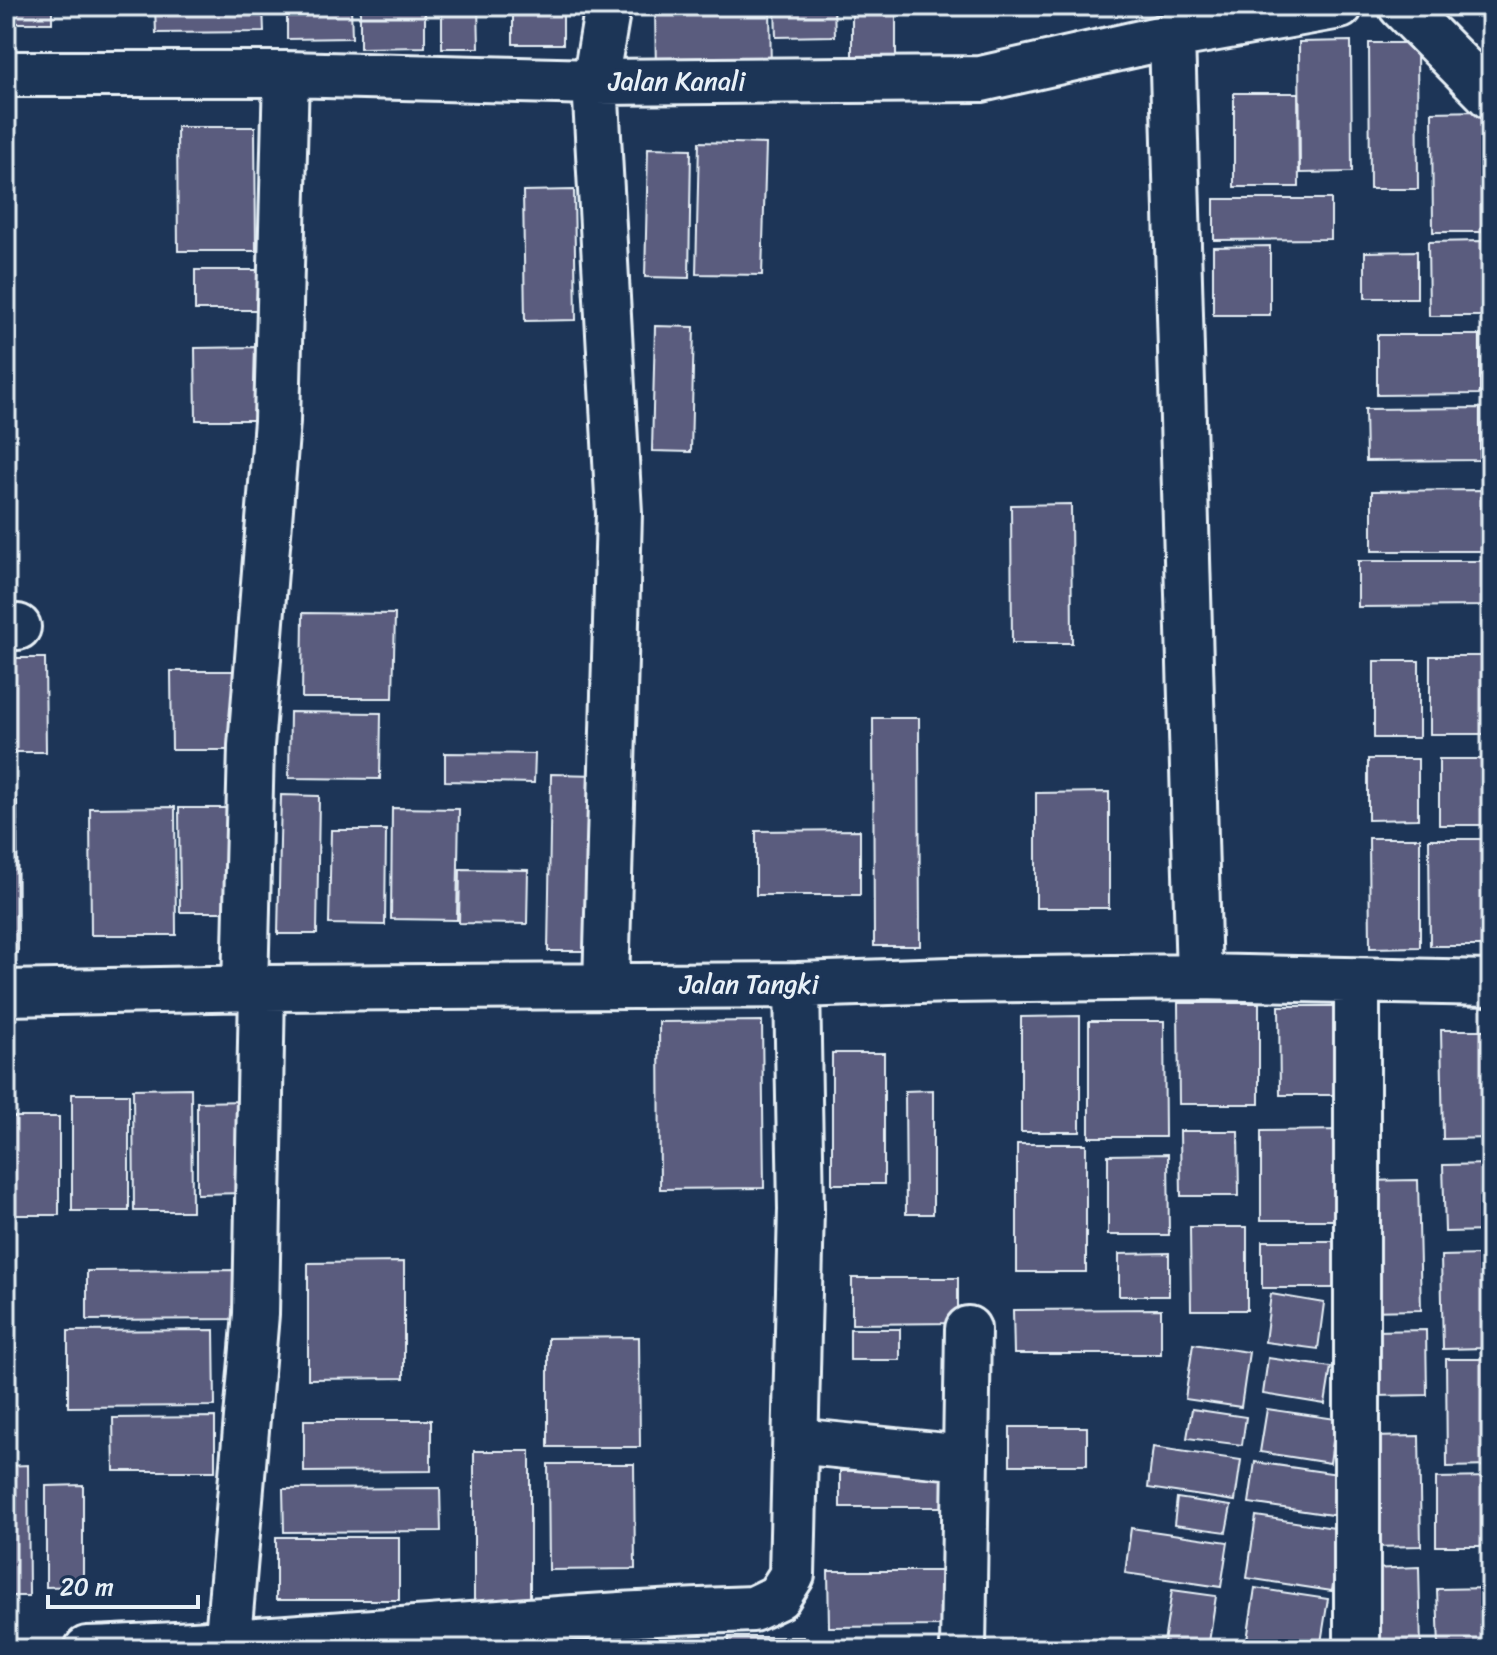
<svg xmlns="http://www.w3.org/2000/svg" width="1497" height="1655" font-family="Sriracha,sans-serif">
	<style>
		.building { fill: #5a5b7e; stroke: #e8f1f8; stroke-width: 2 }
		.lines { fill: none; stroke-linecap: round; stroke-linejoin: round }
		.street-casing { stroke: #e8f1f8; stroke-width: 50 }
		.street { stroke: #1d3557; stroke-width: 44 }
		.labels { text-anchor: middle; stroke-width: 7; stroke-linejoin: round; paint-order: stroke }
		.street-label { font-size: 26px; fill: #e8f1f8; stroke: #1d3557 }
	</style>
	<rect width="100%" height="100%" fill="#1d3557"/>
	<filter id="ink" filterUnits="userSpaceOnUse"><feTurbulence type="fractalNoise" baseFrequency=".0125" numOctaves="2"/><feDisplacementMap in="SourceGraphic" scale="16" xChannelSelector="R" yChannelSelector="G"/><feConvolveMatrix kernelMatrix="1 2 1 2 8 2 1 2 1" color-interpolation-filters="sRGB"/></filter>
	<g filter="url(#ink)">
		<path class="building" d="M6 6H52V23H6Z
			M155 6H263L264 32 156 33Z
			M287 6H351L352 38 287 39Z
			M360 6H425V47L360 48Z
			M442 6H478L479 48H442Z
			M513 6H563V44H513Z
			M655 6H770L771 73 656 74Z
			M775 6H834L835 36 776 37Z
			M852 6H896V67H852Z
			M1351 41 1352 172 1300 173 1299 42Z
			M1369 43H1417L1418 189H1370Z
			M1234 93H1298L1299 187H1234Z
			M1481 111 1482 232H1433L1432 112Z
			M177 127H255L256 251H178Z
			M699 142 766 144 762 275 696 274Z
			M648 148 691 149 689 278 645 277Z
			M574 190 576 320 525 321 523 191Z
			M1214 199H1331V239L1214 240Z
			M1483 241V316H1429L1428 242Z
			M1270 246V315H1213V247Z
			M1417 251V298H1365V252Z
			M195 270H259V310H195Z
			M655 326 694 327 691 452 652 451Z
			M1377 335H1480V394L1377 395Z
			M260 347V420H196L195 348Z
			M1480 408V460L1366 461 1365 409Z
			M1481 490V551H1372V491Z
			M1071 504 1072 643H1012L1011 505Z
			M1358 561H1486V606L1358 607Z
			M303 613 395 614 393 698H302Z
			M1430 656H1491V734H1430Z
			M6 658H45L46 752H6Z
			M1374 661H1419V738H1374Z
			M171 671H237V750H172Z
			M290 712 381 713 380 779 289 778Z
			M873 718H919L920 946H874Z
			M445 753 535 754 534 783 445 781Z
			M1368 759H1418V819L1368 820Z
			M1439 759H1491V825H1439Z
			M551 774 599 775 596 951H548Z
			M1109 792V908H1036V793Z
			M281 795 319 796 317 934H278Z
			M6 801H17L18 953H6Z
			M175 807 176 935H91L90 808Z
			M179 808H234V912H180Z
			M392 808 459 809 457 920 391 919Z
			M331 830H386L385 925 329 924Z
			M860 830V895H756V831Z
			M1369 838H1420V947L1370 948Z
			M1429 839H1491V946H1430Z
			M460 869 528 870 527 924 459 923Z
			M1178 1003H1259V1104H1179Z
			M1279 1006H1345V1095H1280Z
			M1080 1016V1132H1021V1017Z
			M762 1021 764 1188 660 1189 659 1022Z
			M1089 1021H1164L1165 1137H1089Z
			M1441 1030H1490L1491 1138 1443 1139Z
			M832 1053H884V1184H832Z
			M191 1088 192 1211H134L133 1089Z
			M933 1090V1214H906L905 1091Z
			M72 1094H129V1211H72Z
			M246 1101V1193L197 1194V1102Z
			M9 1117H59V1215H9Z
			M1350 1130V1220H1261V1131Z
			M1180 1131H1238L1239 1196H1181Z
			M1017 1144H1086V1272H1017Z
			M1168 1154 1169 1235H1108V1155Z
			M1491 1164V1231L1445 1232 1443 1165Z
			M1418 1180 1421 1310 1363 1311 1360 1181Z
			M1190 1227H1247V1310H1191Z
			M1262 1241H1342L1343 1288H1262Z
			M1169 1253V1296H1119V1254Z
			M1485 1255 1487 1348 1443 1349 1441 1256Z
			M404 1262V1378L308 1379V1263Z
			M244 1270V1319L87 1320V1271Z
			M852 1278H958V1323L852 1324Z
			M1271 1294 1324 1303 1318 1349 1265 1342Z
			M1161 1309V1354H1014L1013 1310Z
			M850 1329H900V1360H850Z
			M214 1330 215 1406 68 1407V1331Z
			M1426 1330 1427 1395 1375 1396 1374 1331Z
			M639 1337 640 1447H548V1338Z
			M1193 1344 1249 1352 1241 1407 1185 1399Z
			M1268 1358 1331 1367 1325 1404 1263 1394Z
			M1446 1359H1491V1466L1447 1467Z
			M1192 1409 1246 1417 1242 1445 1187 1438Z
			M1267 1409 1336 1419 1330 1463 1260 1452Z
			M215 1417V1471H114L113 1418Z
			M304 1420H431V1471L304 1472Z
			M1010 1427H1087V1465H1010Z
			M1419 1436 1421 1546 1372 1547 1370 1437Z
			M1153 1447 1241 1460 1235 1501 1148 1488Z
			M474 1451H530V1615L474 1616Z
			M1255 1462 1345 1475 1339 1516 1249 1503Z
			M548 1464H634L635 1569 549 1570Z
			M28 1465 29 1596H6V1466Z
			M952 1470 953 1507H840V1471Z
			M1491 1477V1546H1436V1478Z
			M83 1485V1586L46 1587V1486Z
			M440 1488 441 1531 284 1532 283 1489Z
			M1177 1498 1231 1506 1226 1532 1174 1525Z
			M1256 1516 1341 1529 1332 1591 1247 1578Z
			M1131 1528 1228 1542 1221 1587 1125 1573Z
			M276 1537H399V1600H276Z
			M1419 1567 1421 1649H1371L1369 1569Z
			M828 1571H942V1626L829 1627Z
			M1255 1588 1328 1599 1320 1649 1247 1640Z
			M1491 1588V1649H1439L1437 1589Z
			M1172 1590 1216 1596 1208 1649H1163Z
			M729 1637H804V1649H729Z"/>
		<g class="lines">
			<g class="street-casing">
				<path id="street" d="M1401 6 1491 97
					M1172 36 1199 977
					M6 74H286L595 82 981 79 1172 36 1340 6
					M6 627H18
					M1357 981V1649
					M606 986 619 513 595 82 608 6
					M245 989 251 746 277 421 286 74
					M6 993 262 988 797 985 951 980 1199 977 1491 983
					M796 1441 965 1458
					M87 1649C310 1641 531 1616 753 1609L778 1597 792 1575 801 1209 797 985
					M227 1649 256 1314 262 988
					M963 1649 968 1329"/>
			</g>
			<use href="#street" class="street"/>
		</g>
	</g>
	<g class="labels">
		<g class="street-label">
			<text x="677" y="90">Jalan Kanali</text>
			<text x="749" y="993">Jalan Tangki</text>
		</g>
	</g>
	<rect width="1497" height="1655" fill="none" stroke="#1d3557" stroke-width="32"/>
	<rect x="16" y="16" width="1465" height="1623" fill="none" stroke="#e8f1f8" stroke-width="3" filter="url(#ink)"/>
	<path d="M48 1595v12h150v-12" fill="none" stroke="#e8f1f8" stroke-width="4"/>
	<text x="60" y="1595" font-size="24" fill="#e8f1f8" stroke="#1d3557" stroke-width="6" paint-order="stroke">20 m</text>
</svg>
